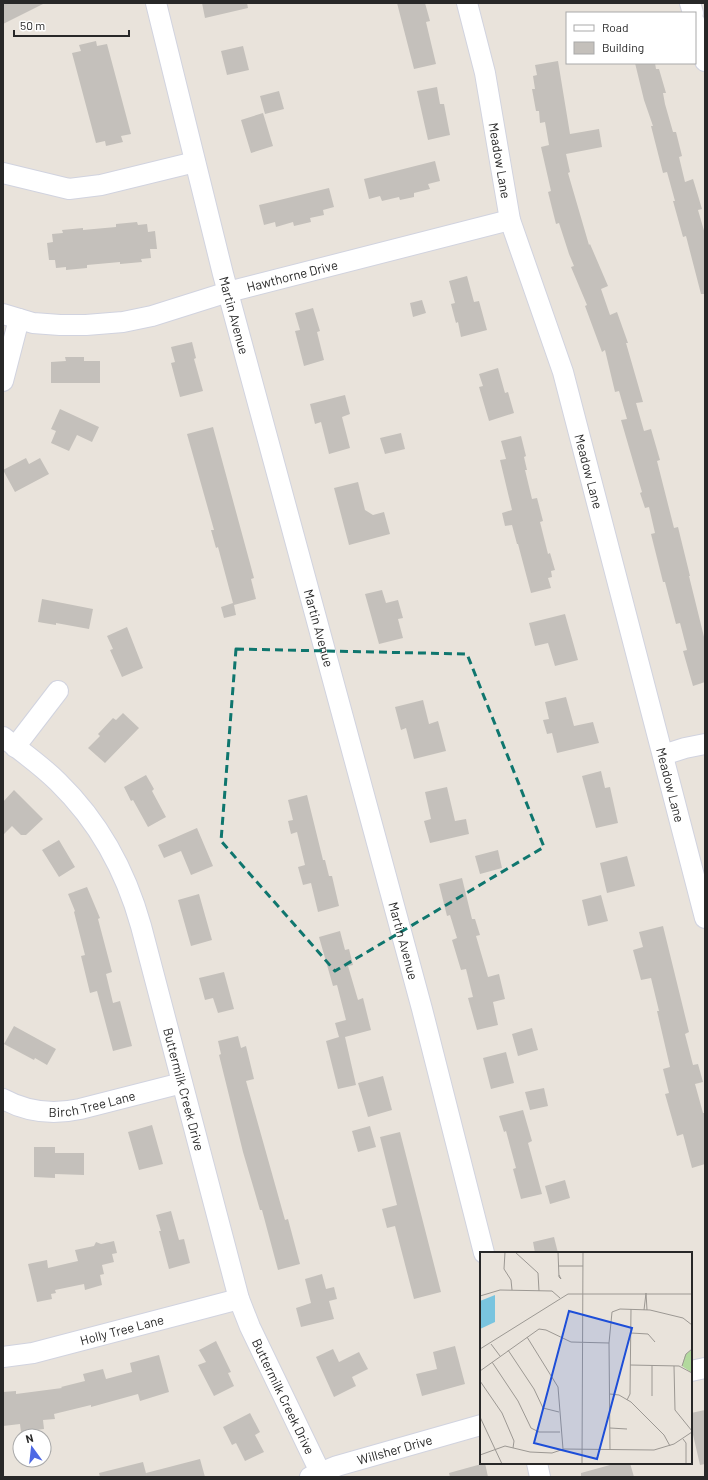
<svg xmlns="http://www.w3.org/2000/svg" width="708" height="1480" font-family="Barlow,sans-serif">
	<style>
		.building { fill: #c4c0bb }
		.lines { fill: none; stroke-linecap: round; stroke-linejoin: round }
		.minor-casing { stroke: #d1d3df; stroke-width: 22 }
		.minor { stroke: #fff; stroke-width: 20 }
		.marked { fill: none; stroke: #0f766e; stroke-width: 3; stroke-dasharray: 8 5; stroke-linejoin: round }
		.labels { text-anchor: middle; stroke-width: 3; stroke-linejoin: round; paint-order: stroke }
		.street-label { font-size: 13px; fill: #282828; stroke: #fff }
		.inset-road { fill: none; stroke: #9c9893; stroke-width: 1 }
		.view { fill: #1d4ed8; fill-opacity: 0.15; stroke: #1d4ed8; stroke-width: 2 }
		.inset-edge { fill: none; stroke: #282828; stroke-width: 2 }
	</style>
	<rect width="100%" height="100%" fill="#e9e3db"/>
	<path class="building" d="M3 3H45L3 24Z
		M202 3H247L248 8 205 18Z
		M397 3H425L430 21 426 22 436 64 414 69Z
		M96 41 97 46 107 44 131 134 121 136 123 142 106 146 105 141 96 143 72 53 81 51 79 45Z
		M243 46 249 70 227 75 221 51Z
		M558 61 570 134 599 129 602 147 566 154 570 172 568 173 589 245 590 244 608 286 601 289 610 315 617 312 628 343H626L643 402 636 403 644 431 651 429 660 460 657 461 674 528 678 527 690 576H689L705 641V682L693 686 683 651 687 650 680 623 676 624 665 582H663L651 534 655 533 649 507 645 508 640 493 642 492 621 420 627 419 619 391 615 392 605 350 602 352 585 306 587 305 571 267 574 266 569 254 559 223 556 224 548 192 551 191 541 147 549 145 545 122 540 123 539 111H536L532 89H535L533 76 537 75 535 65Z
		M635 63H655L656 69H659L666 93H663L665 104 673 132H676L682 156 679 157 685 182 693 179 702 209 698 210 705 234V294H701L686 236 683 237 673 201H675L667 172 663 173 651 126H653L644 100Z
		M437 87 440 104H444L450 135 428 140 417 91Z
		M279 91 284 109 265 114 260 96Z
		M263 113 273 146 251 153 241 120Z
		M435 161 440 181 428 184 430 189 414 193V197L400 200 399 197 382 201 380 196 369 199 364 179Z
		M329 188 334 207 323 210 324 215 310 218 311 222 294 226 293 222 276 227 275 222 264 225 259 205Z
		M137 222 138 225 147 224 148 232 155 231 157 249H150L151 258 141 259 142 262 120 264V262L87 265V268L66 270V267L56 268 55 260H49L47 243 53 242 52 234 63 233 62 230 83 228V230L116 227V224Z
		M467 276 474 302 479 301 487 330 461 337 458 322 456 323 451 304 455 303 449 281Z
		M422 300 426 313 413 317 410 303Z
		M313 308 320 331 317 332 324 360 304 366 295 331 300 330 295 313Z
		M192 342 196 358 194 359 203 391 180 397 171 363 175 362 171 347Z
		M65 357H84V361H100V383H51V362L66 361Z
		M498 368 505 393 508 392 514 413 489 421 479 387 483 386 479 374Z
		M345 395 350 414 342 417 350 448 329 454 321 422 315 424 310 404Z
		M60 409 99 427 92 442 77 435 69 451 51 443 56 431 51 429Z
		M213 427 254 578 251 579 256 599 234 605 236 615 224 618 221 607 233 603 218 547 216 548 211 530H214L187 434Z
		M401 433 405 449 385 454 380 438Z
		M521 436 526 456 524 457 527 470H525L532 499 537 498 543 521 540 522 548 554 550 553 555 570 551 571 552 577 548 578 551 588 531 593 518 544H517L512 525 505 526 502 513 512 510 500 460 506 459 501 441Z
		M26 458 29 464 40 458 49 474 15 492 3 470Z
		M358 482 365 510 373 515 384 512 390 534 349 545 334 488Z
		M382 590 386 603 398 600 403 618 398 619 403 638 379 644 365 594Z
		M42 599 93 609 89 629 56 623V625L38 622Z
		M565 614 578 660 555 666 548 643 535 646 529 623Z
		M127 627 143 668 122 677 110 650 113 649 107 636Z
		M566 697 574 726 593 722 599 743 557 753 552 733 547 734 543 720 549 719 545 702Z
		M423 700 429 724 438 721 446 751 414 759 406 728 401 730 395 707Z
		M123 713 139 728 105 763 88 748 100 736 98 734 113 718 116 720Z
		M601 771 605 788 610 787 618 823 596 828 582 776Z
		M146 775 154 789 152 791 166 817 148 827 133 800 131 801 124 787Z
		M447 787 455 821 466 819 469 834 430 843 424 821 431 819 425 792Z
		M14 790 43 819 26 835H21L12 826 3 835V802Z
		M307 795 323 860H325L329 876H332L339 906 318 912 311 883 303 885 298 867 305 865 297 832 291 834 288 821 293 820 288 800Z
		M197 828 213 866 191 875 181 851 164 858 158 845Z
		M59 840 75 867 59 877 42 850Z
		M498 850 502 868 480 874 475 856Z
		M627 856 635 886 607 893 600 863Z
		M462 878 472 919H475L480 935 476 936 488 977 499 974 505 999 493 1002 498 1025 477 1030 468 998 473 997 466 969 461 970 452 940 457 938 450 915 447 916 439 884Z
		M87 887 100 918 98 919 112 972 106 974 113 1003 120 1001 132 1046 113 1051 97 991 90 993 81 956 85 955 74 912 75 911 68 894Z
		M199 894 212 940 191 946 178 900Z
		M601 895 608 921 588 926 582 900Z
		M663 926 689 1032 685 1034 693 1065 698 1064 703 1082 695 1084 703 1113H705V1164L692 1168 683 1134 677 1136 665 1094 669 1093 663 1069 670 1067 657 1011H659L651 978 641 980 633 950 643 947 639 932Z
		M340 931 345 950 349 949 353 965 348 966 358 1000 363 998 371 1030 345 1037 356 1085 338 1089 326 1041 339 1037 335 1023 346 1020 337 985 333 986 319 937Z
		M224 972 234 1009 218 1013 213 998 205 1000 199 978Z
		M14 1026 56 1049 47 1065 35 1058 34 1060 4 1044Z
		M532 1028 538 1050 518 1056 512 1034Z
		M238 1036 241 1048 246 1046 254 1079 246 1081 285 1220 288 1219 300 1264 278 1270 262 1210H260L243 1152 219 1055 221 1054 218 1041Z
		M506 1052 514 1083 491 1089 483 1058Z
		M383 1076 392 1110 368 1117 358 1083Z
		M544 1088 548 1106 530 1110 525 1092Z
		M523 1110 532 1141 528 1143 542 1194 521 1199 513 1169 516 1168 506 1131 504 1132 499 1116Z
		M152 1125 163 1164 139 1170 128 1132Z
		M370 1126 376 1147 358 1152 352 1131Z
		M400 1132 441 1292 414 1299 395 1226 387 1228 382 1209 397 1205 380 1137Z
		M34 1147H55V1153H84V1175L55 1174V1178L34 1177Z
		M565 1180 570 1198 550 1204 545 1186Z
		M171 1211 179 1240 184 1239 190 1263 169 1269 159 1231H161L156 1215Z
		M554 1237 558 1253H535L533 1242Z
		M114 1241 117 1253 112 1254 114 1262 102 1265 104 1274 100 1275 102 1285 85 1290 84 1284 55 1290 56 1293 51 1294 52 1299 37 1302 28 1264 47 1260 48 1268 78 1261 75 1250 94 1246 96 1242 101 1244Z
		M322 1274 326 1289 334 1287 337 1299 329 1301 334 1319 301 1327 296 1308 311 1303 305 1279Z
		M216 1341 231 1372 228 1373 234 1386 214 1396 198 1365 206 1362 199 1350Z
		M455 1346 465 1384 422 1396 416 1374 437 1369 433 1352Z
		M333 1349 339 1362 359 1352 368 1369 352 1377 356 1386 334 1397 316 1357Z
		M159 1355 169 1392 140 1401 138 1394 91 1407V1405L54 1414 55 1419 43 1420 44 1429 21 1432 20 1424 3 1426V1392L16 1391V1394L62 1388 61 1387 85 1381 83 1374 103 1369 106 1379 132 1372 130 1363Z
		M705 1410V1464L700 1465 691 1426V1413Z
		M250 1413 260 1432 255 1435 264 1452 245 1461 236 1443 232 1445 223 1427Z
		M200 1459 205 1477H147L146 1473Z
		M143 1462 147 1477H100L99 1473Z
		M485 1463 488 1477H450L449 1473Z
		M610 1463H630L634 1477H581V1473L610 1465Z"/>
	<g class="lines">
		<g class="minor-casing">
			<g id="minor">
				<path id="s1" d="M156 3 223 274 422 1009 484 1253"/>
				<path id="s2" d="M467 3 485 73 510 220 563 372 705 918"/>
				<path d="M690 3 693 13"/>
				<path d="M695 23 705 61"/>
				<path d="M3 173 69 189 101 185 195 162"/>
				<path id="s3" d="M3 314 33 323 60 325H86L123 322 152 316 228 292 510 220"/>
				<path d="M3 381 19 319"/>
				<path id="s4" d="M3 737C22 752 41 765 58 782 99 822 126 872 141 926L239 1299 250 1327 320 1472"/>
				<path d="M15 747 58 691"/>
				<path d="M663 755 685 748 705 744"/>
				<path id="s5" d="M3 1099C27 1112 53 1115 80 1109L182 1083"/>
				<path id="s6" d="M3 1357 33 1353 239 1299"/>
				<path d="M691 1371 705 1368"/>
				<path d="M537 1463 540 1477"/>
				<path id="s7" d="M310 1477 337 1466 481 1425"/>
			</g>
		</g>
		<use href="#minor" class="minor"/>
	</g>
	<path class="marked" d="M236 649 467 654 544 847 335 971 221 841Z"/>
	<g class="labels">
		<g class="street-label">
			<text dy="5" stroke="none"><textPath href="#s2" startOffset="161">Meadow Lane</textPath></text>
			<text dy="5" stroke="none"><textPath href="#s3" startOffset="297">Hawthorne Drive</textPath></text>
			<text dy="5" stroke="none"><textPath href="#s1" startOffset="322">Martin Avenue</textPath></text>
			<text dy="5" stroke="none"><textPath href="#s2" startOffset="485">Meadow Lane</textPath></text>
			<text dy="5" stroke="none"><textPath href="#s1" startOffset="646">Martin Avenue</textPath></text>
			<text dy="5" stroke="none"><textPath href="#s2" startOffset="809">Meadow Lane</textPath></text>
			<text dy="5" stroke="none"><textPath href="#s1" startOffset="970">Martin Avenue</textPath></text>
			<text dy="5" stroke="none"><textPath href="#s4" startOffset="408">Buttermilk Creek Drive</textPath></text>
			<text dy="5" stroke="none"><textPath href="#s5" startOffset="92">Birch Tree Lane</textPath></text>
			<text dy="5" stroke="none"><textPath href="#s6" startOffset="122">Holly Tree Lane</textPath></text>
			<text dy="5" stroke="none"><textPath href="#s4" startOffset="732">Buttermilk Creek Drive</textPath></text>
			<text dy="5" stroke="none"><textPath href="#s7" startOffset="89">Willsher Drive</textPath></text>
		</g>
	</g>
	<g transform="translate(480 1252)">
		<rect width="212" height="212" fill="#e9e3db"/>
		<path d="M212 97V121L202 114 205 103Z" fill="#b2d99d"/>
		<path d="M15 43V70L0 77V49Z" fill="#79c4df"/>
		<path class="inset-road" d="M25 0 24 17 31 28 32 38M35 0 58 21 59 39M78 0 79 25 81 27 79 23M78 14H103M166 41 167 58M0 44 20 38 72 39 80 46M164 58 166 41M151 81 168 82 175 90M47 85 78 135 83 197M11 92 20 104M0 97 88 42H212M28 98 54 137 63 156 79 160M12 110 38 149 51 176 59 180H80M150 113 199 114 212 121M172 113V144M194 114 195 158 212 179M202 114 206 102 212 97M0 119 59 77 66 78 91 90 129 91M0 129 22 161 34 189 33 196M130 142 139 143 151 150 184 183 190 194M147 148 150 142 151 57M0 165 22 212M130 176 147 177M203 187 206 191V212M130 198 129 91 132 60 140 57 170 58 203 66 212 73M0 203 25 194 50 200 72 201 84 197 174 198 194 192 212 180M102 212 103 0"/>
		<path class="view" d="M89 59 152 76 117 207 54 191Z"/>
		<rect width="212" height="212" class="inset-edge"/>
	</g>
	<rect width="708" height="1480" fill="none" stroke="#282828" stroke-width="8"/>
	<rect x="566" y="12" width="130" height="52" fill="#ffffff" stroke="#a9a9a9"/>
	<rect x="574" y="25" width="20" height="6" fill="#ffffff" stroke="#a9a9a9"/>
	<text x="602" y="32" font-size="12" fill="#282828">Road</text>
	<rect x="574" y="42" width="20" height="12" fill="#c4c0bb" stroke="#a9a9a9"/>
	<text x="602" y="52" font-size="12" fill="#282828">Building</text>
	<g transform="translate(32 1448) rotate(345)"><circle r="19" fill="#ffffff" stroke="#a9a9a9"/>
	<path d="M0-3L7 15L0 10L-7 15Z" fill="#4d68e4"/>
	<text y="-6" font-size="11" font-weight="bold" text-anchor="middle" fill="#282828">N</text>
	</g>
	<path d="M14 30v6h115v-6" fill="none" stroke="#282828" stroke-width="2"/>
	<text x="20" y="30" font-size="12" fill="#282828" stroke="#ffffff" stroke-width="3" paint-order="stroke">50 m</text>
</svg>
